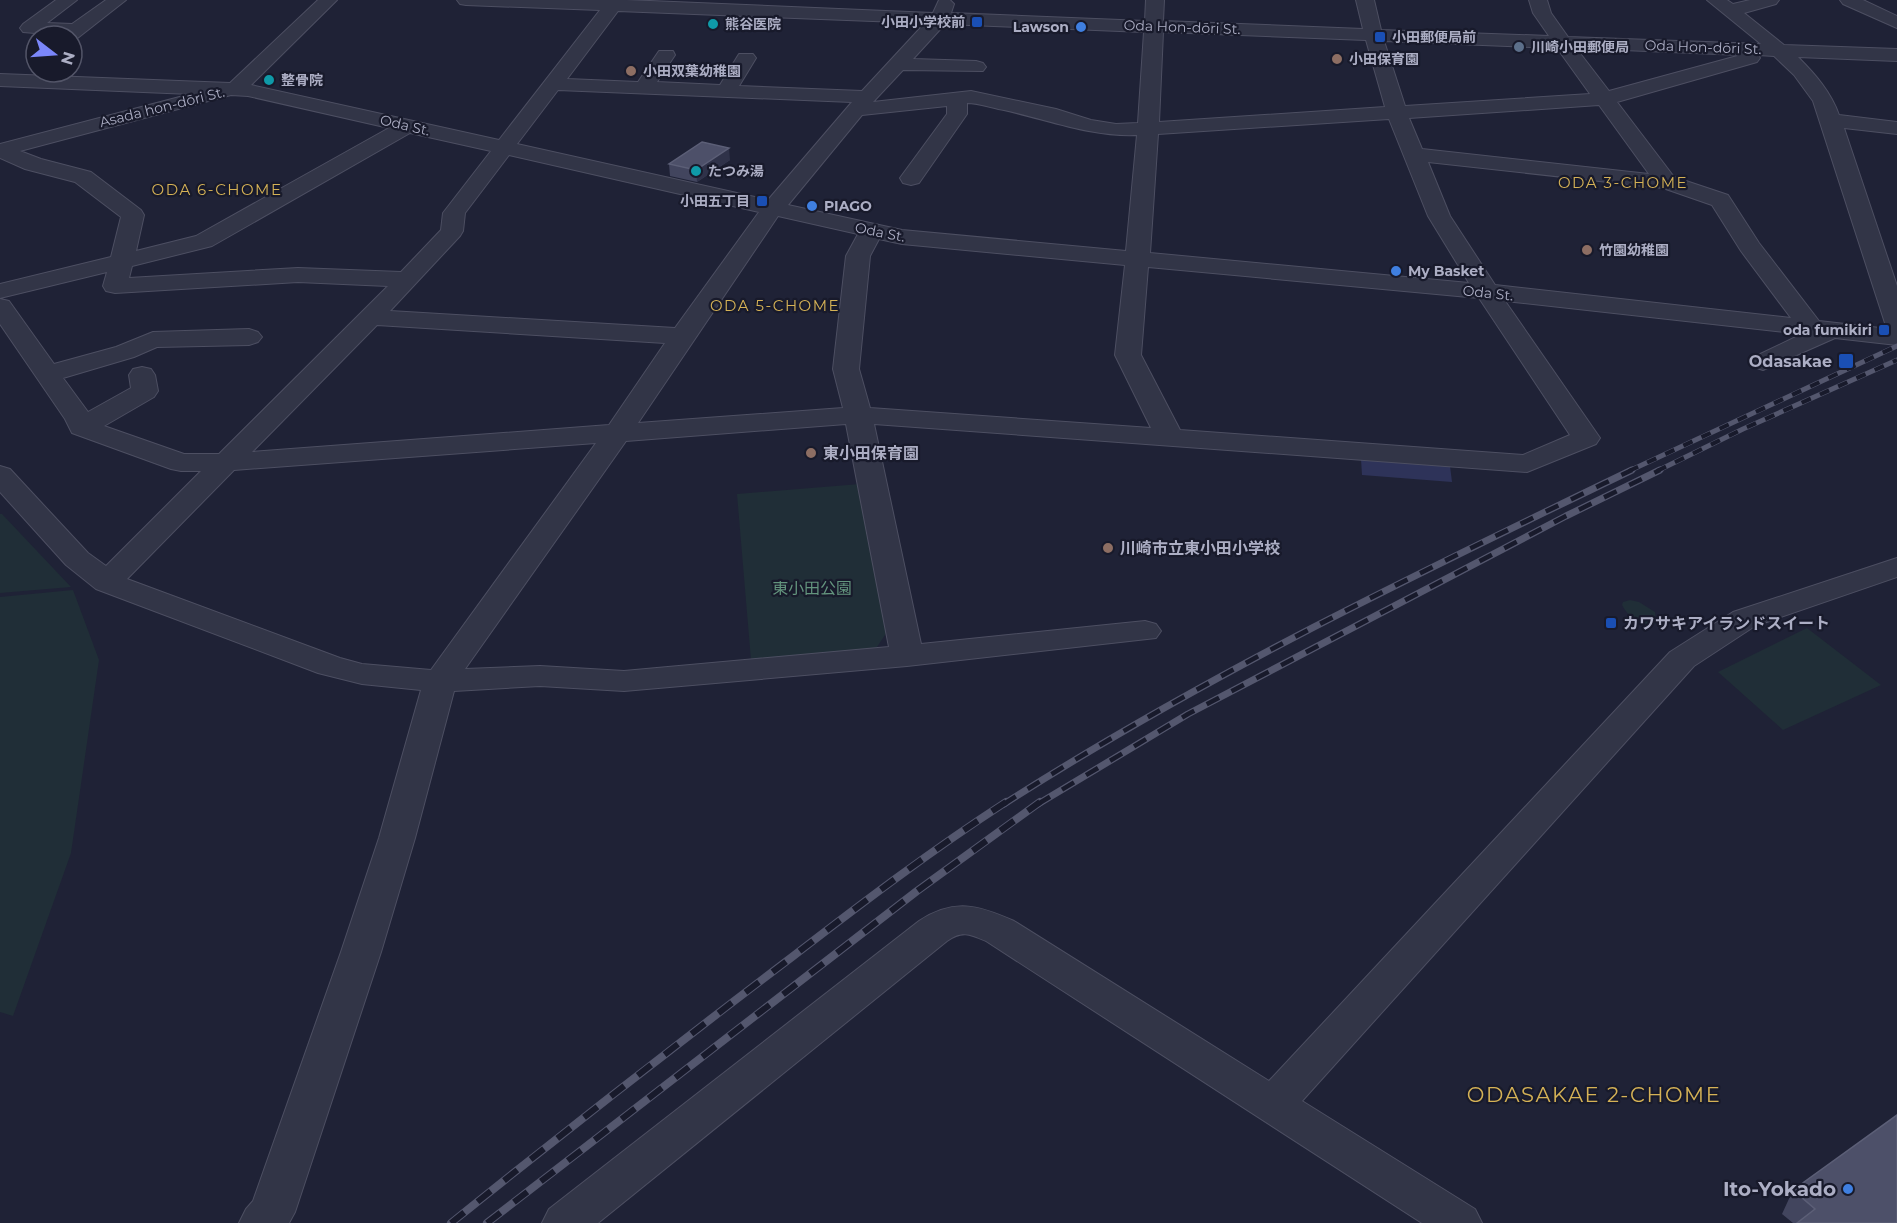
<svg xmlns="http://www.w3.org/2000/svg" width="1897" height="1223" font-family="Montserrat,'Noto Sans JP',sans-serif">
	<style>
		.green { fill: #202e37 }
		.water { fill: #2e3359 }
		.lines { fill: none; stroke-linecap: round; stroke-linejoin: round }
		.minor-casing { stroke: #4d4f62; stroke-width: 2 }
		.minor { fill: #323547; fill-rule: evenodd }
		.rail-far2-casing { stroke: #54576e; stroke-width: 5 }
		.rail-far1-casing { stroke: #54576e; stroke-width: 7 }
		.rail-casing { stroke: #54576e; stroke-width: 8 }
		.rail-far2 { stroke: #181a2b; stroke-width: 4; stroke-dasharray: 10; stroke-linecap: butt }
		.rail-far1 { stroke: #181a2b; stroke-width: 4.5; stroke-dasharray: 14; stroke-linecap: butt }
		.rail { stroke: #181a2b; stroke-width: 6; stroke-dasharray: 17; stroke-linecap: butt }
		.wall { fill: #42455e }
		.shaded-wall { fill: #2f3249 }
		.building { fill: #4d5069; stroke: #5c5f77; stroke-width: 1.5 }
		.transit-dot { fill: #1a4fb4; stroke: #181a2b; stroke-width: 2 }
		.culture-dot { fill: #0f9aa8; stroke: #181a2b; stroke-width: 2 }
		.shop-dot { fill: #3f7fe0; stroke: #181a2b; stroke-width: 2 }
		.service-dot { fill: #5c6f8a; stroke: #181a2b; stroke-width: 2 }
		.education-dot { fill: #8d6e63; stroke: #181a2b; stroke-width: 2 }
		.labels { text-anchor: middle; stroke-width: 4.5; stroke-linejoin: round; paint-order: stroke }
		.far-poi-label { font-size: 14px; font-weight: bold; fill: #acaec4; stroke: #181a2b; text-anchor: start }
		.far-street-label { font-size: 14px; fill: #acaec4; stroke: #181a2b }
		.far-neighbourhood-label { font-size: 15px; letter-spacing: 1.5px; fill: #d5b256; stroke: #181a2b }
		.poi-label { font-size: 16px; font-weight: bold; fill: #acaec4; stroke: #181a2b; text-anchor: start }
		.park-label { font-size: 16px; fill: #63947d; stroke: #181a2b }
		.near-poi-label { font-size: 20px; font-weight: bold; fill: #acaec4; stroke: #181a2b; text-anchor: end }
		.near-neighbourhood-label { font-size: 21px; letter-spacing: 1.5px; fill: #d5b256; stroke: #181a2b }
	</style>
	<rect width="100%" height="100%" fill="#1f2236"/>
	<path class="green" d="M860 484 889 629 877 647 863 653 751 660 737 494Z
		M0 514H2L71 587 0 593Z
		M73 590 99 660 71 853 13 1016 0 1012V597Z
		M1630 600 1639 602 1655 612 1656 623 1653 625C1639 624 1628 617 1622 605L1623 602Z
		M1807 628 1881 685 1783 730 1718 672Z"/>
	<path class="water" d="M1361 459 1450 466 1452 482 1362 475Z"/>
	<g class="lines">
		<g class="minor-casing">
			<path id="minor" d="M56 0H77L47 23 72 24 106 0H126L75 40 72 41V36L23 32 20 28 23 24Z
				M318 0H337L251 85 499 140 600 10 466 5 460 4 457 0H626L933 13 939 0H950L954 4 951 13 1145 21 1146 0H1164L1163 21 1363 29 1356 0H1374L1381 30 1549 36 1533 13 1529 0H1547L1551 13 1568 37 1761 44 1707 0H1727L1733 4 1750 0H1779L1776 4 1744 13 1784 45 1897 49V61L1798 57C1815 74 1831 92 1839 115L1897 122V134L1844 128 1897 286V345L1835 338 1763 370 1754 367 1750 362 1754 357 1802 334 1505 301 1600 438 1596 444 1527 472 874 424 921 644 1145 621 1156 624 1161 631 1156 638 907 666 624 691 540 686 454 691 415 838 381 952 295 1212 289 1223H239L246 1209 253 1201 341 952 379 838 421 690 362 684 318 673 96 589 66 565 0 492V466L10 469 88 553 106 566 201 471H181L171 469 72 433 65 419 0 324V299L9 301 54 364 116 347 153 332 249 329 258 332 262 337 258 342 249 345 157 347 134 357 63 378 88 412 131 388 129 375 133 369 142 367 151 369 155 375 158 391 154 397 104 426 184 454H219L388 286 298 282 115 293 106 291 103 286 107 272 0 298V284L111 257 121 217 75 182 25 169 0 158V144L191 94 0 86V74L230 83ZM618 11 925 23 862 91 739 86 756 58 753 54H739L720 85 657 82 675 55 673 51H659L638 82 567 79ZM945 24 1144 32 1138 123 1116 124 1091 120 1056 109 971 91 873 102 903 70 983 71 986 67 983 63 976 61 913 59ZM1163 32 1366 40 1385 107 1159 122ZM1384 41 1557 48 1590 94 1405 106ZM1576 48 1741 55 1609 91ZM1758 55 1774 56 1794 75 1813 101 1885 323 1889 329 1819 321 1759 243 1728 195 1674 177 1617 102 1757 62 1760 58ZM558 90 852 102 768 200 517 144ZM231 95 248 96 389 128 196 236 136 251 144 215 141 210 91 172 41 159 20 151ZM967 103C979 103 992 108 1004 110 1049 120 1091 137 1137 135L1126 251 902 230 788 205 862 115 947 106V114L900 178 903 183 911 185 919 183 967 114ZM1599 105 1649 174 1422 149 1409 118ZM1389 119 1428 216 1469 283 1150 253 1158 134ZM410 133 491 151 443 213 441 230 401 272 298 268 129 278 132 266 212 246ZM509 155 759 212 675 328 390 311 460 236 463 231 465 213ZM1428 162 1663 188 1712 205 1741 251 1791 318 1495 285 1450 216ZM778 216 858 234 846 256 833 369 843 408 638 423ZM879 239 902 244 1125 265 1115 355 1151 428 870 408 859 369 870 256ZM1148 267 1479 298 1570 435 1523 455 1180 430 1141 355ZM377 325 665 343 609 425 252 452ZM846 424 889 647 624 671 540 666 465 669 626 441ZM596 443 431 670 362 664 340 658 127 579 234 470Z
				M1840 0H1863L1897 16V28L1843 4Z
				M1897 558V577L1755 626 1694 666 1302 1101 1475 1209 1482 1223H1422L986 941C970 934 962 930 947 941L598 1223H542L549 1209 919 921C954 898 978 905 1014 921L1269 1081 1670 652 1733 612Z"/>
		</g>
		<use href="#minor" class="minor"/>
		<g class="rail-far2-casing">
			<path id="rail-far2" d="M1629 471 1897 346
				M1657 471 1743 429 1897 360"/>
		</g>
		<g class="rail-far1-casing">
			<path id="rail-far1" d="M1004 804C1204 676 1418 573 1632 470
				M1038 804 1188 714 1566 516 1660 470"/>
		</g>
		<g class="rail-casing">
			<path id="rail" d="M451 1223C563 1133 677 1044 792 957 862 903 932 850 1006 802
				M487 1223 917 891 1040 802"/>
		</g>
		<use href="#rail-far2" class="rail-far2"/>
		<use href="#rail-far1" class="rail-far1"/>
		<use href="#rail" class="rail"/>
	</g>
	<path class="wall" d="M730 160 697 182 670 176 669 164Z
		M1793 1190 1897 1223H1793L1782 1214Z"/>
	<path class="shaded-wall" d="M729 148 730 160 697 182 696 170Z"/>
	<path class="building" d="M702 142 729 148 696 170 669 164Z
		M1897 1115V1223H1797L1815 1209 1793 1190Z"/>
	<g class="transit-dot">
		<rect x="971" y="16" width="12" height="12" rx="3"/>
		<rect x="1374" y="31" width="12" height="12" rx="3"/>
		<rect x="756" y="195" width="12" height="12" rx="3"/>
		<rect x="1878" y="324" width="12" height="12" rx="3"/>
		<rect x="1838" y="353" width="16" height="16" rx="3"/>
		<rect x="1605" y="617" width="12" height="12" rx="3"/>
	</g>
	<g class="culture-dot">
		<circle cx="713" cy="24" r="6"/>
		<circle cx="269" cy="80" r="6"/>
		<circle cx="696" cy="171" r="6"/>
	</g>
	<g class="shop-dot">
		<circle cx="1081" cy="27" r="6"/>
		<circle cx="812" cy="206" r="6"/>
		<circle cx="1396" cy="271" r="6"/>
		<circle cx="1848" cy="1189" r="6"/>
	</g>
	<circle class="service-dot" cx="1519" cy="47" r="6"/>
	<g class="education-dot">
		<circle cx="1337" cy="59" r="6"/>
		<circle cx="631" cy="71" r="6"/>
		<circle cx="1587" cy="250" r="6"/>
		<circle cx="811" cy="453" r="6"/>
		<circle cx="1108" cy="548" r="6"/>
	</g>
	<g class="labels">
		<g class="far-poi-label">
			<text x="965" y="27" text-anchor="end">小田小学校前</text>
			<text x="725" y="29">熊谷医院</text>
			<text x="1069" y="32" text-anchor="end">Lawson</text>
			<text x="1392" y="42">小田郵便局前</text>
			<text x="1531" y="52">川崎小田郵便局</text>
			<text x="1349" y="64">小田保育園</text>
			<text x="643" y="76">小田双葉幼稚園</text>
			<text x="281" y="85">整骨院</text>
			<text x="708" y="176">たつみ湯</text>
			<text x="750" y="206" text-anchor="end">小田五丁目</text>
			<text x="824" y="211">PIAGO</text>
			<text x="1599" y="255">竹園幼稚園</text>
			<text x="1408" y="276">My Basket</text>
			<text x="1872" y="335" text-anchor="end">oda fumikiri</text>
		</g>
		<g class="far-street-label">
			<text transform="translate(1182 27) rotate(2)" y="5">Oda Hon-dōri St.</text>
			<text transform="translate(1703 47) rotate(2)" y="5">Oda Hon-dōri St.</text>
			<text transform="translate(162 107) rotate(-14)" y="5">Asada hon-dōri St.</text>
			<text transform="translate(405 125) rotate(13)" y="5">Oda St.</text>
			<text transform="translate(880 232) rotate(11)" y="5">Oda St.</text>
			<text transform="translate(1488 293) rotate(6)" y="5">Oda St.</text>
		</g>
		<g class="far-neighbourhood-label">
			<text x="1623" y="188">ODA 3-CHOME</text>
			<text x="217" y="195">ODA 6-CHOME</text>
			<text x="775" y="311">ODA 5-CHOME</text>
		</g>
		<g class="poi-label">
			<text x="1832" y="367" text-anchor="end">Odasakae</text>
			<text x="823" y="459">東小田保育園</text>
			<text x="1120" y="554">川崎市立東小田小学校</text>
			<text x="1623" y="629">カワサキアイランドスイート</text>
		</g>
		<g class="park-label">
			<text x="812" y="594">東小田公園</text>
		</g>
		<g class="near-poi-label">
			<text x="1836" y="1196">Ito-Yokado</text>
		</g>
		<g class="near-neighbourhood-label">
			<text x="1594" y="1102">ODASAKAE 2-CHOME</text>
		</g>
	</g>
	<g transform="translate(54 54) rotate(107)"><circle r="28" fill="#181a2b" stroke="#535568" stroke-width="1.5"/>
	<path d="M0-4.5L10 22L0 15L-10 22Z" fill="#7b87fa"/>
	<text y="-9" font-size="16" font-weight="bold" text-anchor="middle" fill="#acaec4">N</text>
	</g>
</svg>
